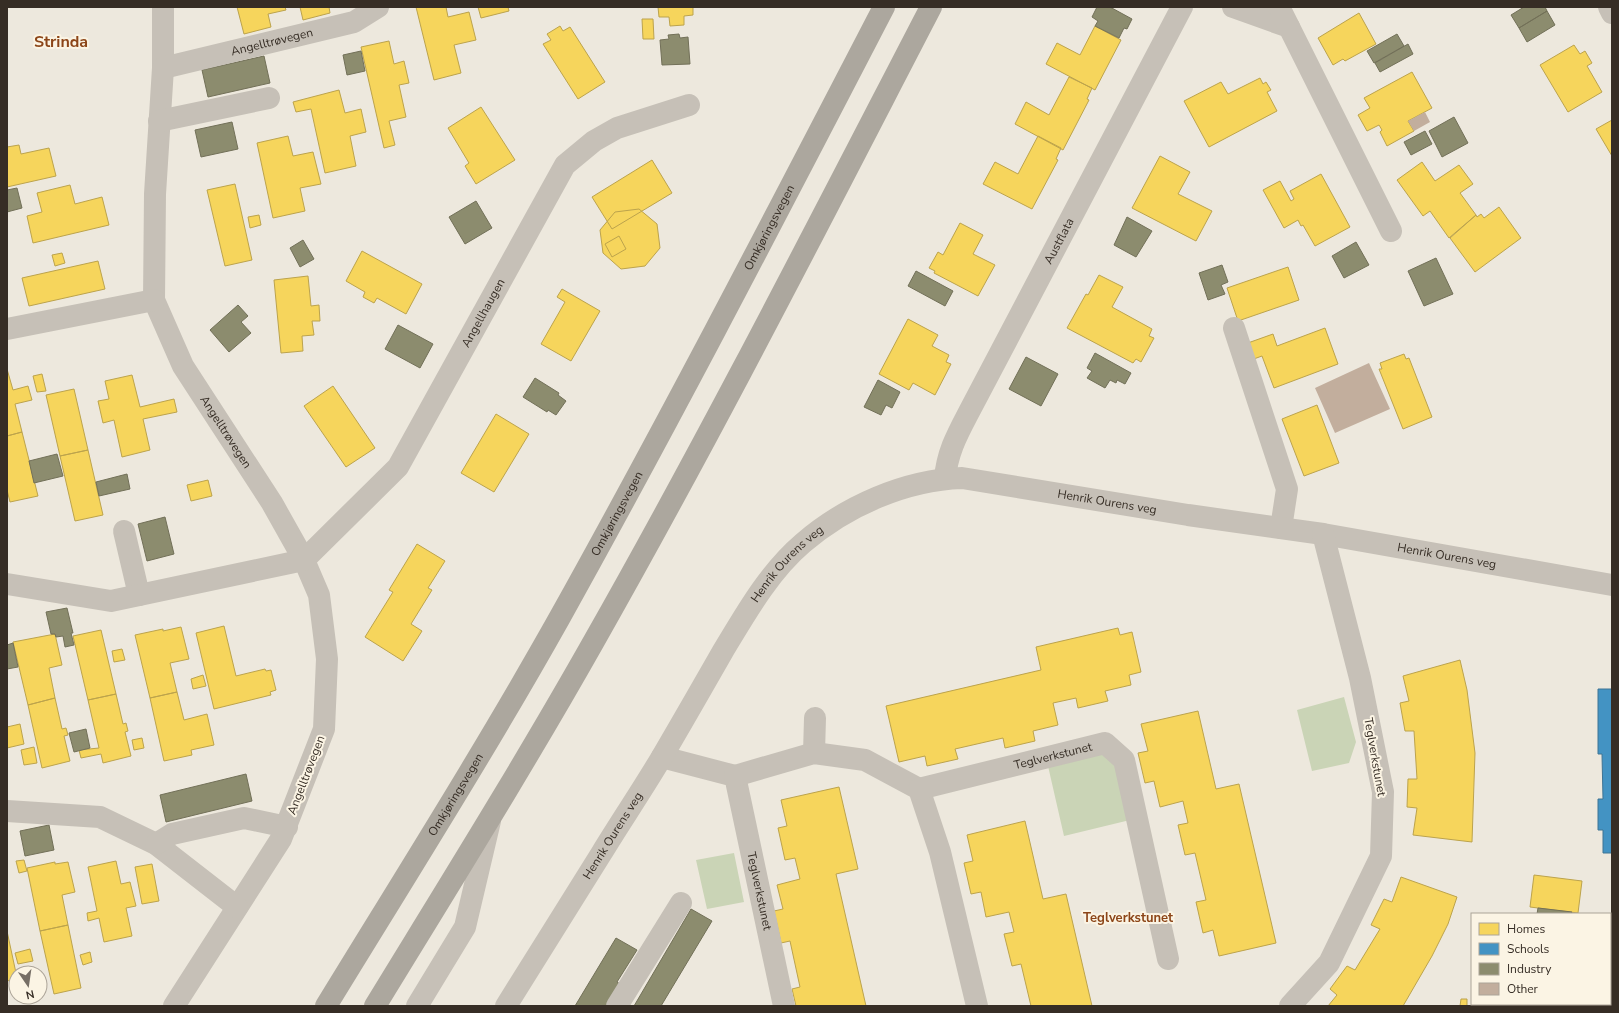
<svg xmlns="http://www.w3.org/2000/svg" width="1619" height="1013" font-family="'Nunito Sans',sans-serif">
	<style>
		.park { fill: #cad4b6 }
		.homes { fill: #f6d55c; stroke: #bca34c }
		.schools { fill: #4393c3; stroke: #3f7494 }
		.industry { fill: #8c8c6e; stroke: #727058 }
		.building { fill: #c2ae9d }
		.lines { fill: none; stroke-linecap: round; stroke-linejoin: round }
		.minor { stroke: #c6c0b7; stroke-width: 22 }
		.highway { stroke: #aca79e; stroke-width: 22 }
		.labels { text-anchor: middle; stroke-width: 4; stroke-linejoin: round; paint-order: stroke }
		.street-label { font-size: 12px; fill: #362d25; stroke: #fbf4e4 }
		.neighbourhood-label { font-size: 13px; font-weight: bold; fill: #8c4518; stroke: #fbf4e4 }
		.district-label { font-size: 16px; font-weight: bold; fill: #8c4518; stroke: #fbf4e4 }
	</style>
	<rect width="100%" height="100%" fill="#ede8dd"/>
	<path class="park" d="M1344 697 1356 742 1349 763 1312 771 1297 710Z
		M1100 753 1120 767 1130 820 1064 836 1048 766Z
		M734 853 744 902 707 909 696 860Z"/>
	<path class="homes" d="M237 7H285L286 10 268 14 271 27 244 34Z
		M300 7H329L330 13 303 20Z
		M416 7H446L448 17 469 12 476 40 454 45 461 73 434 80Z
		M478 7H508L509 11 481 18Z
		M658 7H693V15L684 16V25L670 26 669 17H659Z
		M1359 13 1376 44 1345 61 1343 59 1333 65 1318 38Z
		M642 19H653L654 39H643Z
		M560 26 563 31 570 27 605 82 578 99 543 44 551 40 547 34Z
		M1095 26 1121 40 1095 90 1046 64 1057 43 1080 55Z
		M389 41 394 64 404 61 409 83 399 85 406 117 389 121 395 145 384 148 361 47Z
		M1574 45 1580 54 1585 51 1592 63 1587 66 1602 92 1568 112 1540 65Z
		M1412 72 1432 108 1408 121 1414 131 1387 146 1380 132 1382 130 1379 125 1367 131 1358 115 1370 108 1364 98Z
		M1069 77 1092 88 1087 99 1089 100 1063 150 1015 124 1026 102 1049 115Z
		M1260 78 1263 84 1266 82 1271 90 1267 92 1277 111 1209 147 1184 101 1221 82 1228 94Z
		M339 90 345 113 361 109 366 132 350 136 356 166 325 173 311 109 296 112 293 102Z
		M481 107 515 160 476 184 465 166 469 163 448 128Z
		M1612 120V156L1596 129Z
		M288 136 293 156 313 152 321 184 300 188 305 211 273 218 257 143Z
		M1038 136 1061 148 1056 159 1058 160 1032 209 983 184 995 162 1018 174Z
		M19 145 21 154 49 148 56 176 7 187V147Z
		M1160 156 1190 172 1178 194 1212 211 1196 241 1132 208Z
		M652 160 672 193 612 229 592 197Z
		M1422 162 1435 181 1459 165 1473 184 1460 193 1476 215 1449 238 1430 211 1423 216 1397 180Z
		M1321 174 1350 227 1315 246 1303 225 1301 226 1298 220 1284 228 1263 190 1280 181 1291 201 1294 199 1290 191Z
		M235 184 252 260 225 266 207 190Z
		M70 185 75 204 102 197 109 225 33 243 27 216 42 212 37 193Z
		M1499 207 1521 238 1475 272 1450 238 1476 215 1477 217 1481 214 1484 218Z
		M639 209 657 224 660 248 645 266 621 269 603 253 600 230 615 212Z
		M259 215 261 225 250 228 248 217Z
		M960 223 983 235 973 254 995 265 978 296 934 273 935 271 929 268 938 252 943 255Z
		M619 236 626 249 612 257 605 244Z
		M362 251 422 284 406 314 377 298 374 303 363 297 365 292 346 281Z
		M62 253 65 263 55 266 52 255Z
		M98 261 105 289 29 306 22 278Z
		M1288 267 1299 300 1238 321 1227 288Z
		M1099 275 1123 287 1112 307 1152 329 1149 336 1154 338 1141 362 1136 359 1133 363 1067 328 1086 294 1088 295Z
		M308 276 311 306 319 305 320 321H312L314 335 302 336 303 351 281 353 274 280Z
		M562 289 600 311 571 361 541 344 565 302 557 297Z
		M908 319 938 335 932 346 949 355 946 362 951 364 935 395 913 383 909 390 879 374Z
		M1325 328 1338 364 1274 388 1262 356 1251 360 1245 344 1273 334 1277 346Z
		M1404 354 1406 359 1409 358 1432 417 1403 429 1379 369H1382L1380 363Z
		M7 369 13 390 28 386 32 400 15 404 22 432 7 436Z
		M42 374 46 391 37 392 33 376Z
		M132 375 140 407 174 399 177 412 143 419 150 450 122 457 114 420 103 423 98 401 109 399 105 381Z
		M333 386 375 448 346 467 304 406Z
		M74 389 88 450 60 456 46 395Z
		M1317 405 1339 463 1304 476 1282 419Z
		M496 414 529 434 494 492 461 473Z
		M22 432 38 496 10 502 7 490V436Z
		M88 450 103 515 75 521 60 456Z
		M208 480 212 496 191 501 187 485Z
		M417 544 445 561 428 588 432 590 411 624 422 631 403 661 365 637 393 592 389 590Z
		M224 626 236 676 265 669 266 671 271 670 276 690 270 692 271 695 214 709 196 633Z
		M181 627 189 659 170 663 177 692 150 698 135 635 163 629V631Z
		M1118 628 1120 635 1132 632 1141 672 1129 675 1131 685 1105 691 1108 701 1078 708 1076 698 1053 703 1058 725 1033 731 1035 741 1005 748 1003 738 955 749 958 759 927 766 925 756 899 762 886 706 1041 670 1036 647Z
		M101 630 116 694 88 700 73 636Z
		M55 634 62 665 49 668 55 698 28 705 13 642Z
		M122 649 125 660 114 662 112 651Z
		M1460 660 1467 690 1475 753 1472 842 1413 835 1417 808 1407 807 1408 779H1417L1414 731H1405L1400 703 1409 701 1403 676Z
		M203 675 206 686 193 689 191 679Z
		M177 692 184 720 207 714 214 745 191 750 192 755 164 761 150 698Z
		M116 694 123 724 126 723 128 731 125 732 131 756 103 763 101 754 81 758 79 750 99 748 88 700Z
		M55 698 62 729 66 728 68 735 64 736 70 761 42 768 28 705Z
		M1198 711 1216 789 1239 784 1276 943 1219 956 1213 930 1203 933 1196 902 1206 900 1195 853 1185 855 1178 825 1188 823 1183 801 1160 807 1154 781 1145 783 1138 753 1148 751 1141 724Z
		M20 724 24 744 7 748V727Z
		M142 738 144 748 134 750 132 740Z
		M34 747 37 763 24 765 21 750Z
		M839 787 858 869 836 874 866 1006H796L792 989 800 987 790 941 781 943 774 911 783 909 777 885 800 879 795 858 785 860 778 828 787 826 781 800Z
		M1025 821 1043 899 1066 894 1092 1006H1031L1021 964 1012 966 1004 934 1014 932 1009 912 986 917 981 892 971 894 964 863 973 861 967 835Z
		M24 860 27 871 19 873 16 861Z
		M116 861 121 884 130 882 136 906 126 908 132 936 104 942 99 918 88 921 87 913 97 911 88 867Z
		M55 862V864L68 862 75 892 62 895 68 925 40 931 27 868Z
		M152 864 159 901 142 904 135 867Z
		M1534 875 1582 881 1578 913 1530 907Z
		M1401 877 1457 897 1448 924 1432 956 1403 1006H1328L1337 995 1330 989 1347 966 1355 970 1380 929 1371 925 1384 899 1392 902Z
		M68 925 81 988 54 994 40 931Z
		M7 931 16 973V979L7 981Z
		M30 949 33 961 18 964 15 953Z
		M90 952 92 962 83 965 80 955Z
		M1461 999H1467V1006H1460Z
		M1497 1004H1543V1006H1512Z"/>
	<path class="schools" d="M1598 689H1612V853H1603V830H1598V799H1603L1602 754H1598Z"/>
	<path class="industry" d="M1097 7H1110L1132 19 1127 29 1124 28 1119 38 1095 26 1098 21 1092 17Z
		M1524 7H1545L1547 11 1519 28 1511 15Z
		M1547 11 1555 25 1527 42 1519 28Z
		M679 34 680 38 688 37 690 64 662 65 660 40 669 39 668 35Z
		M1397 34 1404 46 1374 63 1367 51Z
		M1408 44 1413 54 1380 72 1375 63Z
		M361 51 365 71 347 75 343 55Z
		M264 56 270 83 208 97 202 70Z
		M1454 117 1468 143 1442 157 1429 131Z
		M232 122 238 149 201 157 195 130Z
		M1425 131 1432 144 1411 155 1404 142Z
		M17 188 22 208 7 212V190Z
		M476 201 492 228 465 244 449 217Z
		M1127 217 1152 231 1136 257 1114 245Z
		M303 240 314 259 300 267 290 248Z
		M1356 242 1369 265 1344 278 1332 256Z
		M1436 258 1453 294 1424 306 1408 271Z
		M1222 265 1228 282 1221 285 1225 294 1208 300 1199 273Z
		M916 271 953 291 945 306 908 286Z
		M238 305 248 316 241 322 251 333 229 352 210 330Z
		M398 325 433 344 420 368 385 349Z
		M1095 353 1131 373 1125 384 1117 380 1116 383 1110 380 1105 388 1087 378 1092 371 1087 368Z
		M1026 357 1058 374 1041 406 1009 389Z
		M535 378 559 393 558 395 566 401 556 415 548 410 547 412 523 397Z
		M878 380 900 392 892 408 886 405 881 415 864 407Z
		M57 454 63 476 34 483 29 461Z
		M127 474 130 489 99 496 96 482Z
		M165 517 174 554 147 561 138 524Z
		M67 608 73 633H71L74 645 65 647 63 636 56 637 55 634H51L46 612Z
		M13 643 18 667 7 669V645Z
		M86 729 90 748 74 752 69 733Z
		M246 774 252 801 166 822 160 795Z
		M49 825 54 850 25 856 20 831Z
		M1538 908 1572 912 1571 914H1537Z
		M691 909 712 921 661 1006H634Z
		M616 938 637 950 617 982 620 984 606 1006H575Z
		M1483 1004H1497L1512 1006H1483Z"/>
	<path class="building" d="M1425 112 1430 122 1414 131 1408 121Z
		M1369 363 1390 409 1335 433 1315 388Z"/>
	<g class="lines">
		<g class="minor">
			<path id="s1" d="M163 7V68L155 194 154 300 183 366 272 503 304 560 319 595 327 659 324 729 281 839 174 1006"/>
			<path d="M1233 7 1289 27"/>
			<path d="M1279 7 1391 231"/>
			<path d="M1609 7 1612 13"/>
			<path id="s2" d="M163 68 354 22 378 7"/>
			<path d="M159 121 269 98"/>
			<path d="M1234 328 1287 489 1281 528"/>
			<path d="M7 329 154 300"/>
			<path id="s3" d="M945 479C947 452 958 433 970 410L1182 7"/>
			<path d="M124 531 139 595"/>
			<path id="s4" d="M7 584 111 601 304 560 398 467 565 165 594 141 617 128 689 105"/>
			<path d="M814 753 815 718"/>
			<path id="s5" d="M662 757 735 776 784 1006"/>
			<path d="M735 776 814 753 865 760 919 789 940 852 977 1006"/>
			<path id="s6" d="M919 789 1105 743 1124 760 1168 959"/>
			<path d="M7 811 100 817 156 844 237 907"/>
			<path d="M156 844 172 834 244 818 287 827"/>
			<path d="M1610 973 1612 972"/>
			<path d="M417 1006 465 927 490 821"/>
			<path id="s7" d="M506 1006C538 955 569 905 601 854 621 821 643 789 663 755 683 721 703 686 723 651 746 613 769 572 803 543 846 506 905 480 962 478L1188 515 1323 534 1612 585"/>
			<path d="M617 1006 681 903"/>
			<path d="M1290 1006 1329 963 1381 856 1383 792 1360 678 1323 534"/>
			<path d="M1572 1006 1574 1004"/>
		</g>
		<g class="highway">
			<path id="s8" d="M326 1006C405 877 486 749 560 617 672 416 778 211 884 7"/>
			<path d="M375 1006C449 885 524 765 594 641 712 433 821 219 931 7"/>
		</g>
	</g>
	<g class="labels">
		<g class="street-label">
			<text dy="4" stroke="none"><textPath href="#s2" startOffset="112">Angelltrøvegen</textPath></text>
			<text dy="4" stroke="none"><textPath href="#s8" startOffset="896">Omkjøringsvegen</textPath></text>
			<text dy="4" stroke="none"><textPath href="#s3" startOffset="265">Austflata</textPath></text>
			<text dy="4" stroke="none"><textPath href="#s4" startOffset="611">Angellhaugen</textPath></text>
			<text dy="4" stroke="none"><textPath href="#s1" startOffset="444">Angelltrøvegen</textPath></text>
			<text dy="4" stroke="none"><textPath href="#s7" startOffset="873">Henrik Ourens veg</textPath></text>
			<text dy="4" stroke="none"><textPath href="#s8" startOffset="572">Omkjøringsvegen</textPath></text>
			<text dy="4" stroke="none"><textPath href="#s7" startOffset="1217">Henrik Ourens veg</textPath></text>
			<text dy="4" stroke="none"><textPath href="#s7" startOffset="525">Henrik Ourens veg</textPath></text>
			<text dy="4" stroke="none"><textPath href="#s6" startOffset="138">Teglverkstunet</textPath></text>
			<text transform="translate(1375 757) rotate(80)" y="4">Teglverkstunet</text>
			<text transform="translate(306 775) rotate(-69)" y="4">Angelltrøvegen</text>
			<text dy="4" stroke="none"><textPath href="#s8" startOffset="248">Omkjøringsvegen</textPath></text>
			<text dy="4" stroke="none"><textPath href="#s7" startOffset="201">Henrik Ourens veg</textPath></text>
			<text dy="4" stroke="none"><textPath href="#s5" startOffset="193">Teglverkstunet</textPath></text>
		</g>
		<g class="neighbourhood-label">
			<text x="1128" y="922">Teglverkstunet</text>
		</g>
		<g class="district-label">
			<text x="61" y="47">Strinda</text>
		</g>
	</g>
	<rect width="1619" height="1013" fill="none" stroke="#362d25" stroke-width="16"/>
	<rect x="1471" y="913" width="140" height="92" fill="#fbf4e4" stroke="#aca498"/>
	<rect x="1479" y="923" width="20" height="12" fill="#f6d55c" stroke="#aca498"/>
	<text x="1507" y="933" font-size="12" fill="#362d25">Homes</text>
	<rect x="1479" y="943" width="20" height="12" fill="#4393c3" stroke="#aca498"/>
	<text x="1507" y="953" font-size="12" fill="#362d25">Schools</text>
	<rect x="1479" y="963" width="20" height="12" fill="#8c8c6e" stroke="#aca498"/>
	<text x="1507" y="973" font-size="12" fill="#362d25">Industry</text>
	<rect x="1479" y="983" width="20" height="12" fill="#c2ae9d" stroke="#aca498"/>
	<text x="1507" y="993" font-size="12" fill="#362d25">Other</text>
	<g transform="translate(28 985) rotate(167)"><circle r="19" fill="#fbf4e4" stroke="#aca498"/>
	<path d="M0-3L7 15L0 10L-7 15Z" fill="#766e65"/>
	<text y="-6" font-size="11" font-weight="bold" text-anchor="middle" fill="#362d25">N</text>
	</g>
</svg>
